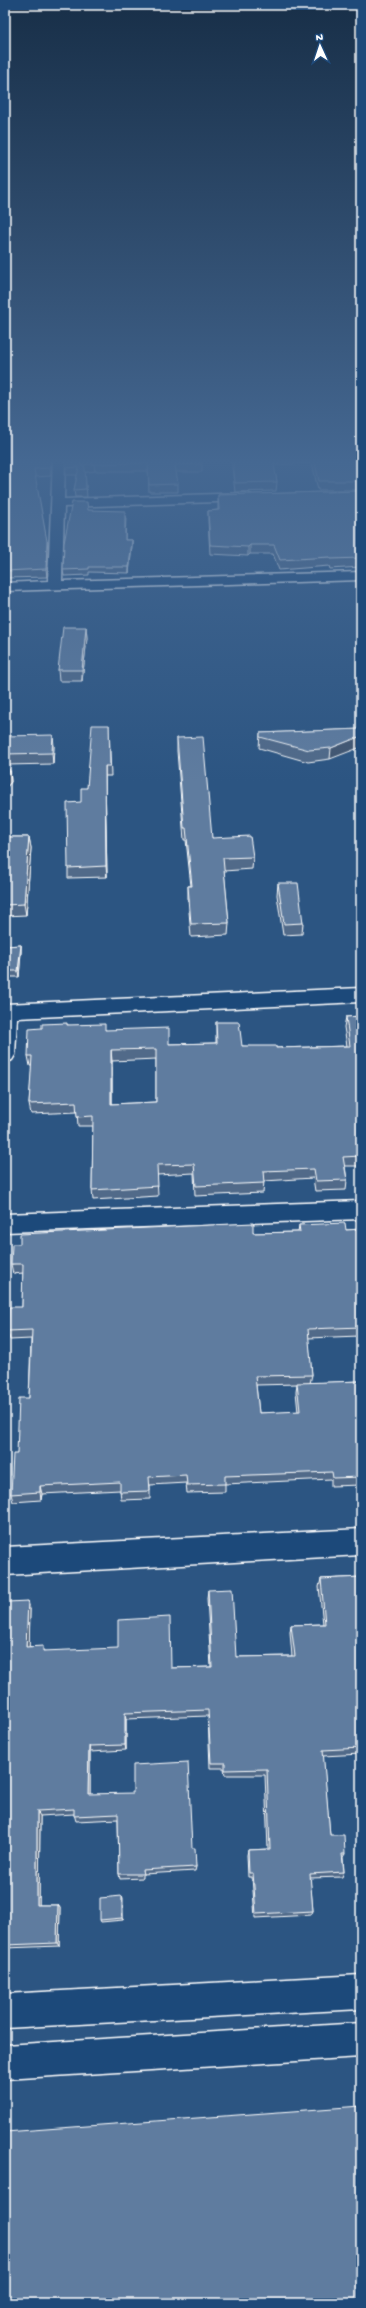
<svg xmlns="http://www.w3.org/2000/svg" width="366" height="2308" font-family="'Gochi Hand',sans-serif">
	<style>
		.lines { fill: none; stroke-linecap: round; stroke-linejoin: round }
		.minor-casing { stroke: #fff; stroke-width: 3 }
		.tertiary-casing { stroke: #fff; stroke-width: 3 }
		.minor { fill: #1f4a7a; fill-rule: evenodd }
		.tertiary { fill: #1f4a7a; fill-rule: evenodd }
		.wall { fill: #516b89; stroke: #fff; fill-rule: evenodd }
		.shaded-wall { fill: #42576f; stroke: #fff }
		.building { fill: #5e7c9f; stroke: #fff; fill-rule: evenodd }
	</style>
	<rect width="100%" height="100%" fill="#2c5582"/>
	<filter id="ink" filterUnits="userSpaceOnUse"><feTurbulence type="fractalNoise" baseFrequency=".025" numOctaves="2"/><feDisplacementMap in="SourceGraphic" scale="8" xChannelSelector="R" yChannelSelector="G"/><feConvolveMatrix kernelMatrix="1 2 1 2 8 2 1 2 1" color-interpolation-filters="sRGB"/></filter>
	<g filter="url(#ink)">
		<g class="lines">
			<g class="minor-casing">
				<path id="minor" d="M53 459H65L64 499 248 493 255 497 248 501 64 507 62 581 361 572V580L5 591V583L48 581Z
					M361 988V1002L17 1018 15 1055 12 1060 5 1063V1004Z
					M361 1201V1219L5 1232V1214Z
					M361 1529V1555L5 1575V1547Z"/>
			</g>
			<g class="tertiary-casing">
				<path id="tertiary" d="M361 1975V2009L5 2028V1994Z
					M361 2023V2057L5 2079V2045Z"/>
			</g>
			<use href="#minor" class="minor"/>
			<use href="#tertiary" class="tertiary"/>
		</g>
		<path class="wall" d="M5 459H52L51 476 35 477 48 549 47 577 5 578Z
			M65 459 202 464V472H176L178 484V492H149L148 471H95L85 472 87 497H75L74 490 77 475H66Z
			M231 459H361V490H318L312 463 274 465 277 482 276 491 235 492Z
			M361 491V567L330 569 329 566 279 570 273 554H250L248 556 210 554 208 520V511L218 510V495Z
			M88 510 126 517 125 540H132V546L129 573 89 572V575L64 576 63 570Z
			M86 627 87 638 82 681H59L58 670Z
			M109 725 111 776H105L107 877 68 878V868L87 788Z
			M361 729 330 759 308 762 259 748 260 733Z
			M5 736 54 746 53 764 6 765 10 771 11 782 5 789Z
			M177 738 212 838 253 857 252 869 224 871 229 923 228 935 191 937 188 898V886H191L186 840H184L177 751Z
			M5 837H29L31 848 26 915 5 916Z
			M278 883 303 923 302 934 283 935 277 895Z
			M21 945V952L19 977H5V946Z
			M361 1016V1166H345L347 1180 346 1190 315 1191 313 1178 264 1181 263 1193 195 1196 194 1173 157 1175 158 1196 93 1200 92 1190 93 1126H78L77 1112 31 1114 29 1104 32 1066H30L28 1056 42 1028 67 1025 105 1030 169 1044 216 1043V1022L242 1046 276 1048 347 1046 344 1027 346 1017ZM156 1059V1102L112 1104V1061Z
			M299 1225 346 1230 361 1229V1351L359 1336 308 1338 312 1375 310 1383 361 1381V1485L331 1486V1479L225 1484V1492L187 1493 186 1483 150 1485V1499L121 1500 120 1490 42 1494 41 1500 13 1502 11 1494 17 1454 29 1398 31 1339 10 1340 8 1331 22 1307 23 1273 13 1274 11 1264 253 1233 298 1232ZM297 1384 296 1392 298 1412 259 1413 256 1385Z
			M361 1577V1754L323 1756 330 1835 345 1854 343 1857 344 1872 342 1877 310 1878 313 1911 311 1915 255 1918 252 1877H248L247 1855 248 1850 268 1849 265 1775H225L224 1768H210L208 1716 126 1719V1750L90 1752V1794L192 1848 196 1867 195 1871 143 1874V1878L120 1879 119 1874 118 1819 76 1821 74 1814 40 1816 39 1905H58L60 1908 59 1946 5 1948V1657L30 1609 29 1646 44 1651 171 1668 211 1667 207 1598 208 1590 236 1657 292 1656 290 1632 291 1625 323 1624 319 1587 321 1579Z
			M122 1896 123 1920 101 1922 100 1920Z"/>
		<path class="shaded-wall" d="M51 459H52L51 476 50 468Z
			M94 464 95 471 81 473 80 465Z
			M132 540V546L129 573V567Z
			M47 541 48 549 47 577 46 569Z
			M250 545V554L248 556V547Z
			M86 627 87 638 82 681V670Z
			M53 735 54 746 53 764 52 753Z
			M361 736V747L330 759 331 748Z
			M105 766V776L107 877 106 866Z
			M10 771 11 782 5 789V777Z
			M29 837 31 848 26 915 24 904Z
			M21 945V952L19 977 18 971Z
			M111 1050 112 1061V1114L111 1104Z
			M40 1486 42 1494 41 1500 40 1492Z
			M28 1601 30 1609 29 1654 26 1647Z
			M125 1713 126 1719V1750L125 1745Z
			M89 1746 90 1752V1800L88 1794Z
			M37 1811 40 1816 39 1909 37 1905Z
			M122 1896 123 1898V1920L122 1918Z
			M58 1905 60 1908 59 1946 57 1943Z"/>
		<path class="building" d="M5 459H51L50 468 34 469 47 541 46 569 5 571Z
			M65 459H201L202 464 175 465 178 484 149 485 148 463 94 464 80 465 85 467 86 489 74 490 79 467 66 468Z
			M233 459H273L277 482 235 483Z
			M314 459H361V481H319Z
			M361 491V496L358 497 361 506V558L331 559 330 557 280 560 274 545H250L248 547 210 545 208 511 219 510 218 495Z
			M72 502H87L88 510 125 511V540H132L129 567H89V569L63 570 64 543Z
			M63 627H86L82 670H58Z
			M92 725H109L110 766H105L106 866 68 868 67 803 81 802V788H87Z
			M361 729V736L331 748 309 750 260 737V733Z
			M53 735 52 753 5 754V736Z
			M203 737 212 838 250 836 253 857 223 858 229 923 191 924 188 886H192L186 828H184L177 738Z
			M5 763 10 771 5 777Z
			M5 837H29L24 904 5 905Z
			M278 883H298L303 923 284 924Z
			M21 945 18 971H5V946Z
			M361 1016V1156L343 1157 347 1180 316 1181 314 1169 263 1171 264 1183 196 1186 194 1164 157 1165 158 1186 92 1190 93 1116 77 1117 76 1102 29 1104 32 1056H28L29 1029 42 1028V1024L67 1023V1025L105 1024V1030L169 1028V1044L217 1043 216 1022H239L242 1046H276V1048L350 1046 346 1017ZM156 1049V1102L111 1104V1050Z
			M253 1223V1233L300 1232 299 1225 345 1223 346 1230 361 1229V1328V1327L308 1329 312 1375 255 1376 259 1413 300 1411 297 1383 361 1381V1477L333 1478 332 1472 225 1476V1484L187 1485 186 1475 149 1477 150 1491 120 1492V1482L40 1486V1492L11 1494 13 1454H17L19 1398H29L32 1330 8 1331 9 1307H22L23 1264H11L12 1244H20V1234Z
			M361 1577V1748L323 1750 330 1835H344L345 1854H342L344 1872 310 1874 313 1911 256 1914 253 1873H249L248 1850 270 1849 267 1769 225 1770V1763H211L208 1710 125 1713V1745L89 1746 88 1794 133 1793V1765L188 1762 192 1848H195L196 1867 142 1870 143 1874H119L118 1814 74 1816V1809L37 1811V1905H58L57 1943 5 1945V1657L7 1602 28 1601 26 1647 43 1646V1651L118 1648V1620L170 1617 171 1668 212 1667 208 1590 232 1589 236 1657 295 1656 291 1625 325 1624 321 1579Z
			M122 1896V1918L100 1920V1898Z
			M361 2106V2303H5V2132Z"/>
	</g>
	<linearGradient id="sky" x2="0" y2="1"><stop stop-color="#182f48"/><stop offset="0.59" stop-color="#456892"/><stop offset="1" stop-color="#456892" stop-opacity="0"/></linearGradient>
	<rect width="366" height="782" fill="url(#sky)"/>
	<rect width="366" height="2308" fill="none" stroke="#1f4a7a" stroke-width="20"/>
	<rect x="10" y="10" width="346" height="2288" fill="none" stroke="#fff" stroke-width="1.5" filter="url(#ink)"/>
	<g transform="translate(320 46) rotate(357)" stroke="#1f4a7a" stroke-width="3" paint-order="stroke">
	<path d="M0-3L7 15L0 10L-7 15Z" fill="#ffffff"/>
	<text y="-6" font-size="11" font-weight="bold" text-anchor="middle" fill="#ffffff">N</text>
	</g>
</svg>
